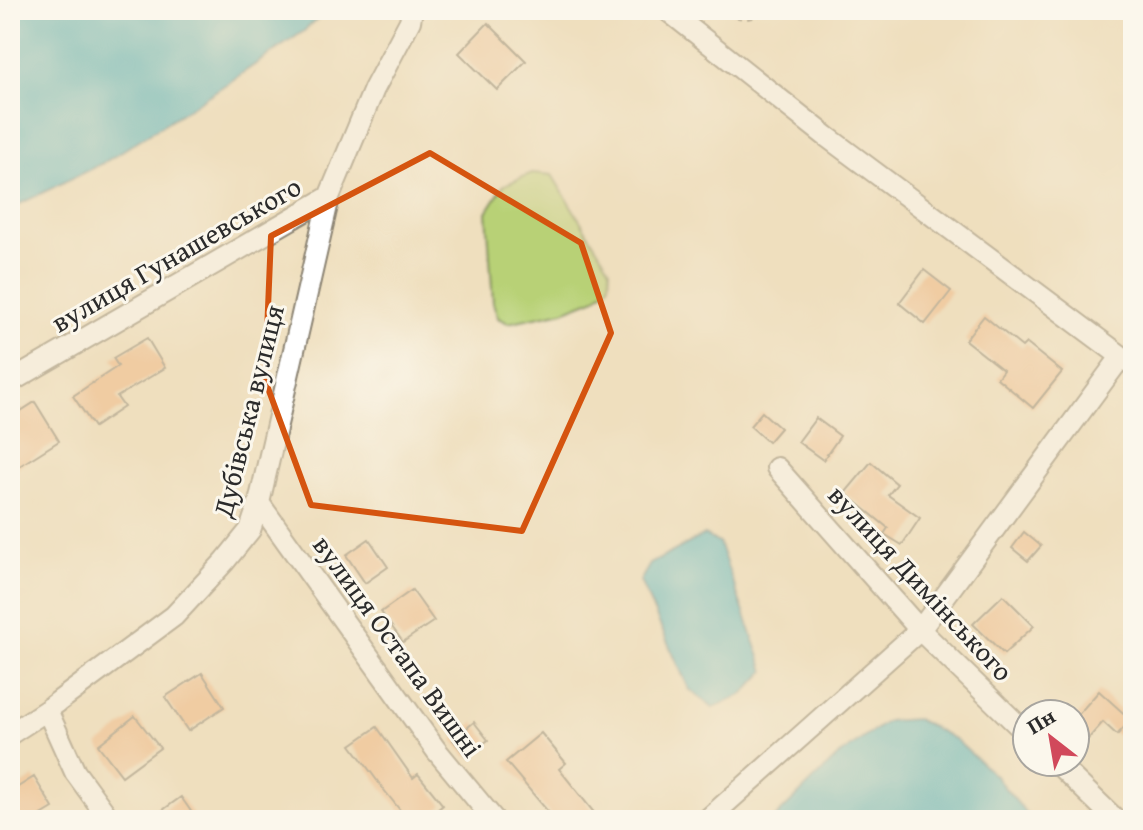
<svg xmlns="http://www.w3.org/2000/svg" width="1143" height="830" font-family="'Gentium Book Plus',serif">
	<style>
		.green { fill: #b8d176; stroke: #727e50; stroke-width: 2 }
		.water { fill: #4bb6c8; stroke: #3b707a; stroke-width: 2 }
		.building { fill: #f1b581 }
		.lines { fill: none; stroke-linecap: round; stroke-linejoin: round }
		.minor-casing { stroke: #8d8574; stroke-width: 24 }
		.path { stroke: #8d8574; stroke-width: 4; stroke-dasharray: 6 6; stroke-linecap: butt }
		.minor { stroke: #fff; stroke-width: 20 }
		.marked { fill: none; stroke: #d5540f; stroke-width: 6; stroke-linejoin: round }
		.labels { text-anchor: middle; stroke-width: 6; stroke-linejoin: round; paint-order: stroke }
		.street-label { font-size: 28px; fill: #2b2b2b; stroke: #fbf7ec }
	</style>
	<rect width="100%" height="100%" fill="#fbf7ec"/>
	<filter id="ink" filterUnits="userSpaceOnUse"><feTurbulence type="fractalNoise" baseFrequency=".0125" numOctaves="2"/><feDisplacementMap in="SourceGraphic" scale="16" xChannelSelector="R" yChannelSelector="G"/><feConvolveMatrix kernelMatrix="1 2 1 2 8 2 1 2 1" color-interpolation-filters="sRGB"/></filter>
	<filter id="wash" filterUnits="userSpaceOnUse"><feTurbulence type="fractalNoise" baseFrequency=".006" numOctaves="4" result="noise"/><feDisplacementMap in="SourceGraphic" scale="32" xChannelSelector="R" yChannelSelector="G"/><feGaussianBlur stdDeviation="1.8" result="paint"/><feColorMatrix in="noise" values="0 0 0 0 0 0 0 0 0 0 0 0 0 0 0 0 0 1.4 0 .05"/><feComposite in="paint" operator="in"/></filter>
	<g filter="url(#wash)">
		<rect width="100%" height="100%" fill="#efdfbe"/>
		<path class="green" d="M532 173 552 175 610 269 609 286 596 298 563 311 508 323 498 318 493 303 487 212 504 185Z"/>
		<path class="water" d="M10 10H327L304 31 231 81 105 162 10 209Z
			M704 535 719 543 765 671 744 694 713 708 689 689 640 581 650 564Z
			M916 719 955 739 994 775 1032 820H773L836 758 887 721Z"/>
		<g id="blocks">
			<path class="building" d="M488 23 526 61 497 90 459 53Z
				M924 270 951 291 925 324 899 303Z
				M984 316 1022 347 1026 343 1062 372 1033 408 997 378 1003 370 965 340Z
				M147 338 165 368 117 397 124 407 94 427 73 396 118 366 113 358Z
				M35 402 59 441 10 472V418Z
				M762 412 780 428 768 442 750 426Z
				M816 418 840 436 823 460 798 442Z
				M871 462 897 484 888 495 920 518 902 545 884 534 888 528 845 493Z
				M1024 532 1041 546 1028 561 1012 548Z
				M369 539 388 567 365 583 346 555Z
				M412 590 434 621 403 642 381 612Z
				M1003 595 1034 626 1004 654 973 624Z
				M202 673 224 707 188 731 165 697Z
				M1099 691 1131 720 1117 735 1103 722 1088 739 1075 727V718Z
				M135 716 160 748 122 776 98 745Z
				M474 722 488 740 467 757 453 740Z
				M377 727 413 778 418 774 443 805 425 820H408L384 790 351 745Z
				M541 733 566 763 559 769 600 820H555L506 762Z
				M34 777 53 808 33 820H14L10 814V792Z
				M181 797 197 820H149Z"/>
		</g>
	</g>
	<g filter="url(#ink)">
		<use href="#blocks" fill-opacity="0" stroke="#8d8574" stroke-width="2"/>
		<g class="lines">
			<g class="minor-casing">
				<path id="minor" d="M667 10 826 136 1133 365
					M10 382 329 197
					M777 468 920 630 1027 734
					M259 503 436 750 494 820
					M47 710 75 772 110 820
					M10 734 47 710 174 616 225 561 250 530 259 503 329 197 374 89 410 21 412 10
					M1056 762 1116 820
					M707 820 920 630 1121 357"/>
			</g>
			<path class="path" d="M725 10C740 22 755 19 770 10"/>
			<use href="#minor" class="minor"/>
		</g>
	</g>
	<path d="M0 0H1143V830H0ZM430 153 581 243 611 333 522 531 311 505 265 380 271 236Z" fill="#efdfbe" fill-opacity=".55" fill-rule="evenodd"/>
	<path class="marked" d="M430 153 581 243 611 333 522 531 311 505 265 380 271 236Z"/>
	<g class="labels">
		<g class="street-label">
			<text transform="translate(176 254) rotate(-30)" y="10">вулиця Гунашевського</text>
			<text transform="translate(248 411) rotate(-76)" y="10">Дубівська вулиця</text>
			<text transform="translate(921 583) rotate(47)" y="10">вулиця Димінського</text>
			<text transform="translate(398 646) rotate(54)" y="10">вулиця Остапа Вишні</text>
		</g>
	</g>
	<rect width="1143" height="830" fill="none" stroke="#fbf7ec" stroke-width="40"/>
	<g transform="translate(1051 738) rotate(329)"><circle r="38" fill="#fbf7ec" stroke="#a8a59f" stroke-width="2"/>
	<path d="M0-6L14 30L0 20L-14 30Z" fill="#d1495b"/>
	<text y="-12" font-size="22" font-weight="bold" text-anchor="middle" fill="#2b2b2b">Пн</text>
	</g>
</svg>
